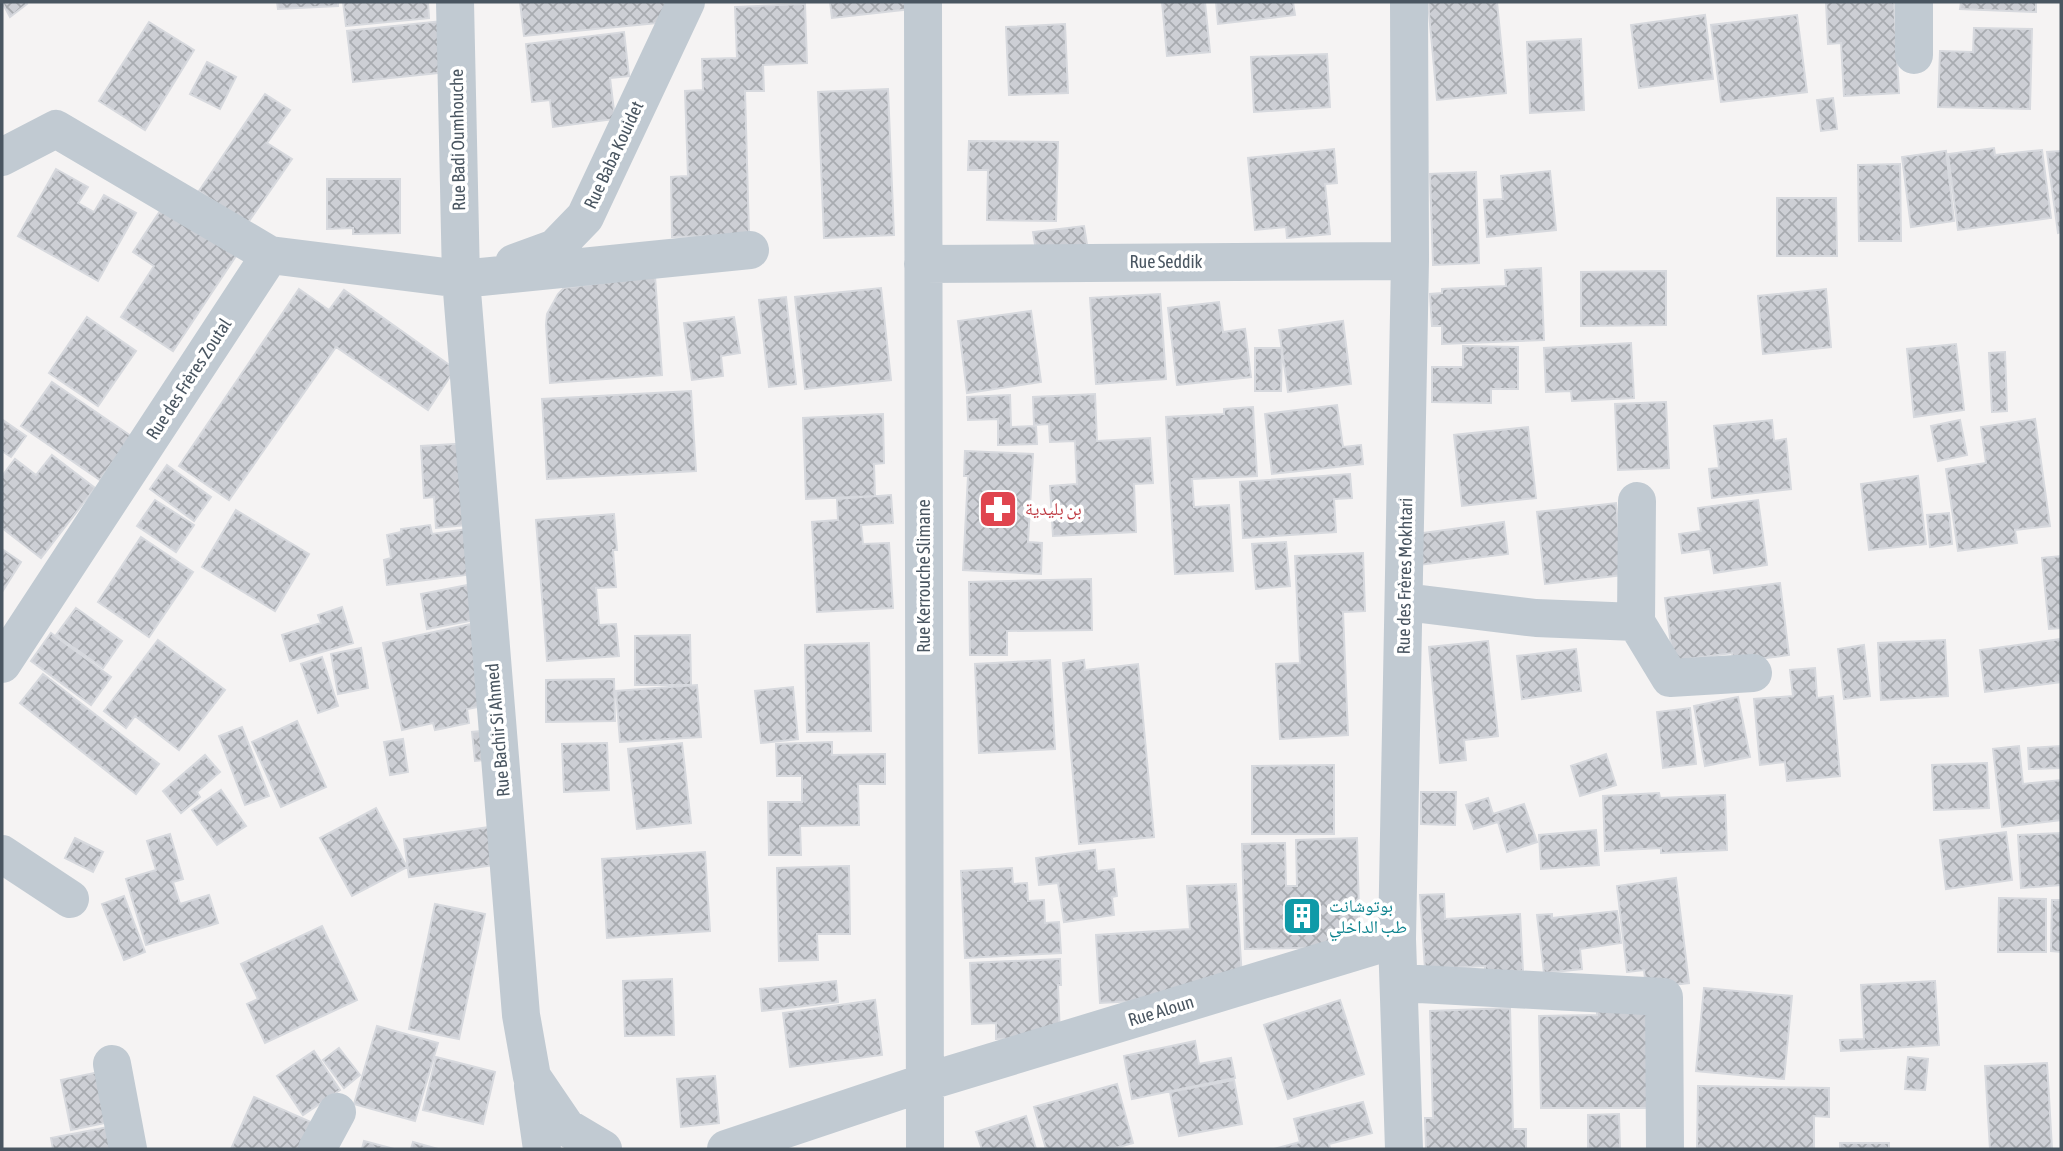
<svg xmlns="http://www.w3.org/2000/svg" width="2063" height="1151" font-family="'Asap Condensed','Noto Naskh Arabic',sans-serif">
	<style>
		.building { fill: url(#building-cross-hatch); stroke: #d7d9de; stroke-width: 2 }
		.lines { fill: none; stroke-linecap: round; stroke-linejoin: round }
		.minor { stroke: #c1cad2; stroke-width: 38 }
		.labels { text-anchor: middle; stroke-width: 7; stroke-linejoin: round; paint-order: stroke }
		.street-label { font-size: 18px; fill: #4a5661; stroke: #fff }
		.health-label { font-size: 18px; fill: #be3a42; stroke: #fff; text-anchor: start }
		.culture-label { font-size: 18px; fill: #0d838f; stroke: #fff; text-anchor: start }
	</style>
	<defs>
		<pattern id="building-cross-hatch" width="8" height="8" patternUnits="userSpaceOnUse" patternTransform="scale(1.75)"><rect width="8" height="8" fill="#cdcfd5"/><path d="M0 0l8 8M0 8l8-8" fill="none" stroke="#a8abb0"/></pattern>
	</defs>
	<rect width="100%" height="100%" fill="#f5f3f3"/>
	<path class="building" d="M2 2H25L27 4 10 17Z
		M277 2H338V6L278 9Z
		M343 2H428L429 18 346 26Z
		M520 2H665L667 22 524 36Z
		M830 2H910L911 9 832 18Z
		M1162 2H1205L1210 52 1167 56Z
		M1216 2H1293L1295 15 1218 24Z
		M1428 2H1497L1506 93 1437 100Z
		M1826 2H1894L1899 93 1844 96 1841 43 1828 44Z
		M1961 2H2036V12L1960 9Z
		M805 4 807 63 763 65 764 91H745L749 235 672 237 671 177 688 176 685 91 703 90 702 59 737 58 735 7Z
		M1705 15 1713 79 1639 88 1631 25Z
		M1797 15 1807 92 1721 102 1711 25Z
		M442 21 447 72 353 82 347 31Z
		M149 22 194 50 145 130 99 101Z
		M1065 24 1068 93 1009 95 1006 27Z
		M1974 28 2032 29 2030 109 1938 107 1940 51 1973 52Z
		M624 32 629 76 610 78 615 119 553 127 550 100 532 102 526 44Z
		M1581 39 1584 110 1530 113 1527 42Z
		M1327 54 1330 107 1254 112 1251 57Z
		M207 62 236 77 220 109 190 94Z
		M888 89 894 235 824 238 818 92Z
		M265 94 290 110 267 143 292 159 247 224 199 191Z
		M1833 98 1837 129 1821 131 1817 100Z
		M969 141 1058 142 1056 221 987 220 988 170H968Z
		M1994 148 1995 155 2042 150 2051 218 1958 230 1948 154Z
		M1334 149 1337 183 1325 184 1330 234 1287 238 1286 227 1255 230 1248 158Z
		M1946 151 1954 221 1911 227 1902 157Z
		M2061 151V232L2058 233 2047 152Z
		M1900 164 1901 241H1859L1858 165Z
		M56 169 88 187 78 203 94 212 104 195 136 213 98 281 18 236Z
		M1550 171 1556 230 1487 237 1484 200 1503 199 1501 176Z
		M1476 172 1479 263 1433 265 1430 174Z
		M327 179H400V233L353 234V228L327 229Z
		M1777 198H1836L1837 256H1777Z
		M166 202 240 250 173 351 121 317 154 266 133 252Z
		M1084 226 1088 251 1037 257 1033 232Z
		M1541 268 1544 340 1442 344V326H1432L1430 294 1442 293V289L1506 286 1505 270Z
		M1666 271V325L1581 326V272Z
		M655 276 662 375 550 383 546 325 547 314 558 294 564 288Z
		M881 288 891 380 805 389 795 297Z
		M299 289 329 310 344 290 455 369 428 410 336 347 229 500 179 466Z
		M1826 289 1831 347 1763 354 1758 296Z
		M1160 294 1166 379 1096 384 1090 298Z
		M786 297 796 384 769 387 759 300Z
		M1219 302 1223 332 1245 329 1251 377 1177 385 1168 308Z
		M1031 311 1041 382 967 393 958 321Z
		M87 317 136 351 98 406 49 373Z
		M734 317 740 353 721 356 723 376 692 380 684 323Z
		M1343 321 1351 384 1288 392 1279 330Z
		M1631 343 1634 398 1572 401 1571 391 1546 392 1544 348Z
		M1956 344 1964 410 1914 417 1907 349Z
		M1463 346 1518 347V389H1491V403L1432 402V367H1463Z
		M1255 348H1282L1281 391H1255Z
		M2005 352 2007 411 1992 412 1989 353Z
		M52 382 131 436 100 480 21 426Z
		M691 391 696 471 547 479 542 399Z
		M1095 394 1097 441 1150 438 1153 483 1134 484 1136 532 1053 536 1050 486 1077 484 1075 441 1050 442 1049 424 1034 425 1033 397Z
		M1010 395 1011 427 1036 426 1037 444 998 445V419L968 420 967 397Z
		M1666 402 1669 468 1618 470 1615 404Z
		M1337 405 1343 447 1361 445 1363 464 1272 474 1265 414Z
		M1253 407 1257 476 1192 479 1194 507 1229 505 1233 571 1175 574 1166 417 1224 414V409Z
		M883 414 884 463 874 464 875 496 806 499 803 418Z
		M2035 419 2050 526 2015 530 2017 543 1958 551 1946 469 1986 463 1981 427Z
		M3 420 26 436 11 457 2 451Z
		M1772 420 1774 441 1786 439 1791 489 1712 498 1709 469 1719 468 1714 426Z
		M1960 420 1967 455 1938 461 1931 426Z
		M1528 427 1536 498 1462 506 1454 435Z
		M471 443 477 524 436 528 434 497 424 498 421 446Z
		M965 451 1033 454 1028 542 1042 543 1041 574 963 570 968 476H964Z
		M52 455 95 488 41 558 2 528V476L15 459 36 475Z
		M167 465 211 497 194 521 150 489Z
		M1350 474 1352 498 1334 499 1336 532 1243 538 1240 482Z
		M1918 476 1926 544 1869 550 1861 484Z
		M891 495 893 523 861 525 863 544 889 543 893 608 817 612 812 522 838 520 837 499Z
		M155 500 194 525 176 552 137 526Z
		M1758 500 1767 565 1714 573 1710 549 1682 553 1679 534 1701 531 1698 508Z
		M1616 503 1623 575 1545 584 1537 512Z
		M236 510 309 554 275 611 202 567Z
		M1949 513 1952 544 1930 547 1927 515Z
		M614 514 617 550H613L616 587 596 588 599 625 616 624 619 656 547 661 536 520Z
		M1504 522 1508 554 1419 565 1415 534Z
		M430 525 432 534 468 529 474 574 387 585 384 560 391 558 387 535 401 532V529Z
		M141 537 193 572 149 637 98 602Z
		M1286 542 1290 586 1256 589 1252 544Z
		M2 549 21 562 2 592Z
		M1363 553 1365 611 1343 612 1348 735 1280 739 1276 664 1300 663 1295 556Z
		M2061 556V628L2049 629 2042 558Z
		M1091 579 1092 630 1007 631V655H970L969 582Z
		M478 583 485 618 427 629 421 594Z
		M1780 583 1789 655 1734 662 1732 653 1673 661 1665 598Z
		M342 607 353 643 290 661 282 635 321 623 318 615Z
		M76 608 122 641 103 668 56 635Z
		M471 624 489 705 467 709 469 723 435 730 433 723 402 730 383 643Z
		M51 633 111 677 91 705 31 661Z
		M690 635 691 685H635V636Z
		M2061 639V682L1985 692 1980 650Z
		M158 640 225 690 179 750 135 716 126 728 104 711Z
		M1945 640 1948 696 1881 700 1878 643Z
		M1488 641 1498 736 1464 740 1466 760 1440 763 1429 647Z
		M869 643 871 731 807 732 805 645Z
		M1864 645 1870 696 1844 699 1838 649Z
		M361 648 368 688 338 694 331 654Z
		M1576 649 1581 691 1522 699 1517 656Z
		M322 657 338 706 318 713 301 664Z
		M1050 660 1055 749 979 753 975 664Z
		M1084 660 1085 670 1138 664 1154 837 1079 844 1063 663Z
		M1815 668 1817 698 1833 696 1840 776 1787 781 1785 762 1760 765 1754 699 1793 696 1790 670Z
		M43 674 159 764 136 794 20 703Z
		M614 679 615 721 546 722V680Z
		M697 685 701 737 620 742 616 691Z
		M793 687 798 739 761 743 755 691Z
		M1738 697 1750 757 1705 766 1694 706Z
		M1690 708 1696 764 1663 768 1657 712Z
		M297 721 326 787 281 807 252 742Z
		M242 727 269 796 245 805 219 736Z
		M491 730 494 759 475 761 472 732Z
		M403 739 408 772 390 775 384 742Z
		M832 742V755L885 754V784H858L859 825 800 826 801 855H769L768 802H802V776H777L776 744Z
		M607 743 609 790 564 792 562 744Z
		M682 743 691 823 637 829 628 749Z
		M2019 746 2023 784 2061 780V820L2002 827 1993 749Z
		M2061 746V768L2029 769 2028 748Z
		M1606 754 1616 785 1580 796 1571 766Z
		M205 755 220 772 197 792 200 797 181 813 163 791Z
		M1987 763 1989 808 1934 810 1932 765Z
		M1334 765V834H1252V766Z
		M221 790 246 826 217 845 192 810Z
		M1421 792H1456L1455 825 1421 824Z
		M1659 793 1660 798 1725 795 1727 850 1661 853V848L1605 851 1603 796Z
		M1488 798 1493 814 1524 804 1537 842 1507 852 1498 822 1474 829 1466 805Z
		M376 808 407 867 352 896 320 838Z
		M497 826 502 864 409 877 404 839Z
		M1596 830 1599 865 1541 869 1539 835Z
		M2006 832 2012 880 1946 889 1940 840Z
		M2061 833V885L2021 888 2018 835Z
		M170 834 183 879 173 882 180 904 209 895 218 923 146 945 126 879 156 870 147 841Z
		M75 838 103 852 93 872 65 858Z
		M1357 838 1360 947 1245 949 1242 844 1285 843 1286 886H1297L1296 840Z
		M1095 850 1097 871 1114 869 1117 896 1112 897 1114 915 1064 922 1058 883 1039 885 1036 858Z
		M705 852 710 931 607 938 602 859Z
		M849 866 850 934H817L818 960 779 961 777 868Z
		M1012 868 1013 884 1027 883 1028 901 1044 900 1045 923 1059 922 1061 953 965 958 961 871Z
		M1676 878 1689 983 1646 988 1644 970 1627 972 1617 886Z
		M1236 884 1242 978 1210 997 1100 1003 1096 935 1190 929 1187 886Z
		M1444 894 1445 919 1520 914 1523 971 1485 974V966L1425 969 1420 895Z
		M124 896 145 952 124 960 102 904Z
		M1999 898 2046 899V952H1998Z
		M2052 900H2061V952L2051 951Z
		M435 904 485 914 459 1039 409 1029Z
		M1617 911 1621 943 1580 949 1582 969 1544 973 1537 915 1552 914V918Z
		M322 926 357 1000 265 1043 247 1004 258 999 241 964Z
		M1060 959 1061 985H1058L1060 1037 996 1039V1023L972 1024 970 963Z
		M672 979 674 1035 625 1036 623 981Z
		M836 981 838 1002 762 1011 760 989Z
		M1935 981 1939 1045 1841 1051 1840 1040 1864 1039 1861 985Z
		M1704 988 1792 996 1784 1079 1696 1071Z
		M875 1000 882 1055 790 1067 783 1013Z
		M1340 1000 1364 1074 1288 1099 1264 1025Z
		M1650 1005 1652 1108H1541L1539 1016 1597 1015V1006Z
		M1510 1008 1513 1129H1526V1149H1426L1425 1118H1433L1430 1011Z
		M377 1026 438 1043 415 1121 354 1104Z
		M1195 1041 1199 1064 1231 1058 1235 1078 1132 1099 1124 1056Z
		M339 1048 360 1075 344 1088 323 1060Z
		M314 1051 340 1090 303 1115 277 1076Z
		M436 1057 495 1072 483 1124 423 1110Z
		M1908 1057 1928 1059 1925 1090 1905 1089Z
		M2047 1063 2052 1149H1990L1985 1066Z
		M109 1070 119 1120 71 1130 61 1080Z
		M715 1076 719 1123 681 1127 677 1079Z
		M1234 1080 1242 1124 1179 1136 1170 1092Z
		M1117 1084 1133 1143 1112 1149H1046L1034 1107Z
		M1698 1086 1829 1088V1117L1814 1116V1149H1697Z
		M254 1097 322 1127 312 1149H231Z
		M1363 1102 1372 1133 1329 1144 1330 1149H1274L1300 1142 1294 1119Z
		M1619 1114 1620 1149H1588V1115Z
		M1026 1116 1036 1149H982L976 1132Z
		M119 1125 123 1149H53L51 1138Z
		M364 1141 394 1149H362Z
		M413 1142 438 1149H411Z
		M1840 1143H1889V1149H1840Z"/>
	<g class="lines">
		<path class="minor" d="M455 2 461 279 521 1015 532 1077 566 1127 603 1149
			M923 2 925 1149
			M1914 55V2
			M2 157 56 129 270 255
			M514 263 555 248 585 217 686 2
			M923 264 1410 261
			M1637 501 1636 622 1670 678 1753 673
			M1405 602 1536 618 1636 622
			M2 664 270 255 461 279 750 250
			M2 854 70 899
			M1400 983 1664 997 1665 1149
			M112 1064 128 1149
			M533 1086 542 1149
			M317 1149 337 1112
			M726 1149 926 1082 1397 939
			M1404 1149 1397 939 1410 261 1409 2"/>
	</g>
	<defs>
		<g id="pharmacy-square" transform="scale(2.0125)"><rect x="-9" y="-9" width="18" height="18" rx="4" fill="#e0444e" stroke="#fff"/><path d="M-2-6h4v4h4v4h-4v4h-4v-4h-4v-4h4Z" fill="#fff"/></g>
		<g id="building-square" transform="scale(2.0125)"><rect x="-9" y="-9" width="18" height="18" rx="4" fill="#0f9aa8" stroke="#fff"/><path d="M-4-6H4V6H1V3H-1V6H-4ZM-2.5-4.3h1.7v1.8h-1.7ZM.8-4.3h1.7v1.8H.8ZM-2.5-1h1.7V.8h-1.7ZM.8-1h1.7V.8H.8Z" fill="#fff"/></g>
	</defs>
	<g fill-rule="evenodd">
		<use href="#pharmacy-square" x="998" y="509"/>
		<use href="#building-square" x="1302" y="916"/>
	</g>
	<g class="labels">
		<g class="street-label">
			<text transform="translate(458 140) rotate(-91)" y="6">Rue Badi Oumhouche</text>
			<text transform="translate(614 155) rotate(-65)" y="6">Rue Baba Kouidet</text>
			<text x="1166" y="268">Rue Seddik</text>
			<text transform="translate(189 379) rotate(-57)" y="6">Rue des Frères Zoutal</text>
			<text transform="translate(924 576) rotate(-90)" y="6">Rue Kerrouche Slimane</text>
			<text transform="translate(1405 576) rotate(-89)" y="6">Rue des Frères Mokhtari</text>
			<text transform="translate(498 730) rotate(-95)" y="6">Rue Bachir Si Ahmed</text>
			<text transform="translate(1161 1011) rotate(-17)" y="6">Rue Aloun</text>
		</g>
		<g class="health-label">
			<text x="1025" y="515">بن بليدية</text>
		</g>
		<g class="culture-label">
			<text x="1329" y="912">بوتوشانت<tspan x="1329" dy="21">طب الداخلي</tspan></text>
		</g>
	</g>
	<rect width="2063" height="1151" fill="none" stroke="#4a5661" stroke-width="7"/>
</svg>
